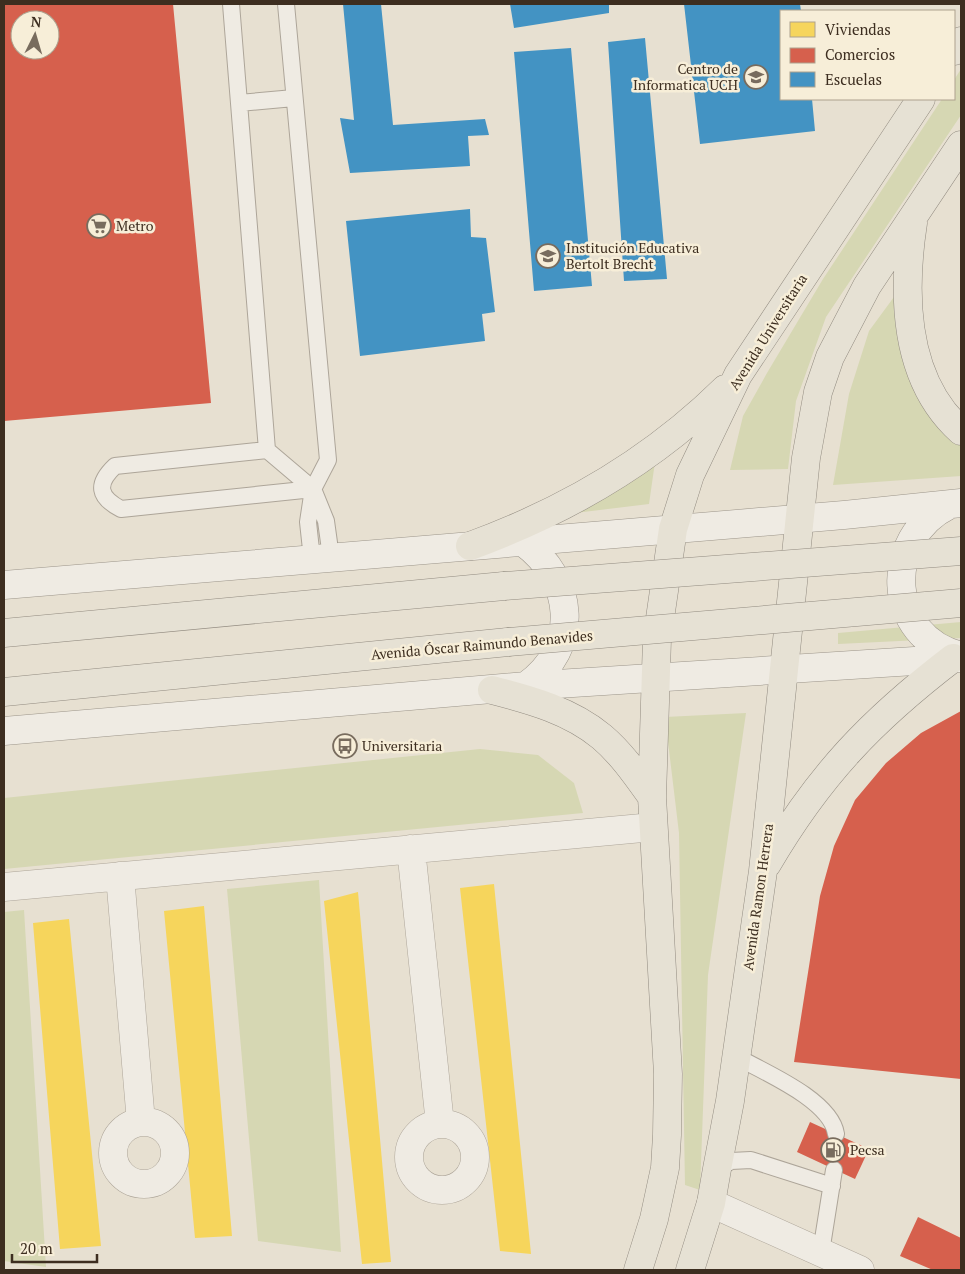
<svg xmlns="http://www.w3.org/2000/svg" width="965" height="1274" font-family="'PT Serif',serif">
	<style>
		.green { fill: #d6d7b3 }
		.homes { fill: #f6d55c }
		.shops { fill: #d6604d; fill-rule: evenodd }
		.schools { fill: #4393c3 }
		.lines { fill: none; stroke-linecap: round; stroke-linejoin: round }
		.service-casing { stroke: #ada599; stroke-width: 18 }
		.minor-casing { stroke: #ada599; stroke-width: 29 }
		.secondary-casing { stroke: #9c958a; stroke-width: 29 }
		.primary-casing { stroke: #928b80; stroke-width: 29 }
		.service { stroke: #efebe3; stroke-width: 16 }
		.minor { stroke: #efebe3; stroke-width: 28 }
		.secondary { stroke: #efebe3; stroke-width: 28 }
		.primary { stroke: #e6e1d4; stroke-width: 28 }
		.primary-bridge-casing { stroke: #928b80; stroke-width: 29; stroke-linecap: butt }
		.primary-bridge { stroke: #e6e1d4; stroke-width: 28 }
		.labels { text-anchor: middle; stroke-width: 5; stroke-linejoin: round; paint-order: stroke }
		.poi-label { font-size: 14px; fill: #3d2e20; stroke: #f7eed8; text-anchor: start }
		.street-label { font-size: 14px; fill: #3d2e20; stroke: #f7eed8 }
	</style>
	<rect width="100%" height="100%" fill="#e7e0d1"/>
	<path class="green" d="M961 69V115L826 317 796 401 788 469 730 470 743 416 767 373 823 279 942 99H954V80Z
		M902 286 956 441 961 446V476L833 485 849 394 869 331Z
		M657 448 649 504 567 514Z
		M961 622V638L838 644V633Z
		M746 713 708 975 700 1190 685 1185 679 833 665 717Z
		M480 749 538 755 574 783 583 813 4 869V798Z
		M319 880 341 1252 258 1241 227 889Z
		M24 910 46 1267 4 1261V912Z"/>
	<path class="homes" d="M494 884 531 1254 500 1251 460 888Z
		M358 892 391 1262 362 1264 324 901Z
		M204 906 232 1236 195 1238 164 911Z
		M69 919 101 1246 60 1249 33 923Z"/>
	<path class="shops" d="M4 4H173L211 403 4 421ZM20 20H50V50H20Z
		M961 711V1079L794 1062 820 896 834 846 855 800 886 763 921 733Z
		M810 1122 869 1149 855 1179 797 1152Z
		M918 1217 961 1238V1270H933L900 1256Z"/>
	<path class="schools" d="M343 4H381L393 125 485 119 489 135 468 136 470 166 350 173 340 118 354 120Z
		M510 4H609V13L514 28Z
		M684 4H800L801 11H781V99H812L815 131 700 144Z
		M645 38 667 279 624 281 608 42Z
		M571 48 592 286 534 291 514 52Z
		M470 209 471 237 486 238 495 312 482 314 485 341 360 356 346 221Z"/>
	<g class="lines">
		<g class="service-casing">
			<path id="service" d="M231 4 267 450 313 489 326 521 331 557
				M286 4 328 460 313 489 308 522 312 559
				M239 103 294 98
				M267 450 115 466C96 484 98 497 121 509L313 489
				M735 1056C764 1072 831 1100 836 1134
				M717 1169 731 1161 751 1160 832 1186
				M821 1252 834 1170"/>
		</g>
		<g class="minor-casing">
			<path id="minor" d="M411 849 440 1124
				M120 876 141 1122
				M4 887 653 827
				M113 1153a31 31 0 1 1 62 0a31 31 0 1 1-62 0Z
				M409 1157a33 33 0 1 1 66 0a33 33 0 1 1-66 0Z
				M711 1203 860 1270"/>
		</g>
		<g class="secondary-casing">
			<path id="secondary" d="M949 505C882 538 885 637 961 656
				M523 542C575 580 581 647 526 686
				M4 585 844 515 961 503
				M4 731 526 686 961 658"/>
		</g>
		<g class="primary-casing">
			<path id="primary" d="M954 51 961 41
				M913 223C902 295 903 379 961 431
				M470 546C566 511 652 461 725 389
				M4 633 504 586
				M492 690C531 700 571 711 602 737 622 754 637 776 652 797
				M4 692 508 642
				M767 864C819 775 872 720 953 658
				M638 1270 654 1219 665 1168 667 1135 668 1074 652 797 657 639 673 529 690 475 738 375 921 99
				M690 1270 711 1203 717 1169 730 1101 763 871 806 458 818 392 830 357 867 286 961 145"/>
		</g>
		<use href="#service" class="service"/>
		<use href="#minor" class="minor"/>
		<use href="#secondary" class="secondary"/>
		<use href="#primary" class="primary"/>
		<g class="primary-bridge-casing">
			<path id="primary-bridge" d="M504 586 961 551
				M508 642 961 603"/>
		</g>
		<use href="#primary-bridge" class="primary-bridge"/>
	</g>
	<defs>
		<g id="university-ring" transform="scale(1.25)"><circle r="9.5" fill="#f7eed8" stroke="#786c5e" stroke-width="1.5"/><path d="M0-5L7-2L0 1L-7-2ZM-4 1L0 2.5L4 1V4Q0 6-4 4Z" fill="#786c5e"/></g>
		<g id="supermarket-ring" transform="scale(1.25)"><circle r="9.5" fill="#f7eed8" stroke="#786c5e" stroke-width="1.5"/><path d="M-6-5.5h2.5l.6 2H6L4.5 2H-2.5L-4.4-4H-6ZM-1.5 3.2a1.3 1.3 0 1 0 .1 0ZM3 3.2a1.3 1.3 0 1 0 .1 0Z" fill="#786c5e"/></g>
		<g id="school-ring" transform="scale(1.25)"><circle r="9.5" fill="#f7eed8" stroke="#786c5e" stroke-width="1.5"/><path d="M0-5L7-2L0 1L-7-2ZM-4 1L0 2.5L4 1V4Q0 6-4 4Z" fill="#786c5e"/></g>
		<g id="bus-ring" transform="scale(1.25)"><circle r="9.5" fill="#f7eed8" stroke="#786c5e" stroke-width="1.5"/><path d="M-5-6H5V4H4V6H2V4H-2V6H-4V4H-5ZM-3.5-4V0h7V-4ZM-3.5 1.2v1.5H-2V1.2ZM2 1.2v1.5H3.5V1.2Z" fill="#786c5e"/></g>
		<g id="fuel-ring" transform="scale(1.25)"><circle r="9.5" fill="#f7eed8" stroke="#786c5e" stroke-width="1.5"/><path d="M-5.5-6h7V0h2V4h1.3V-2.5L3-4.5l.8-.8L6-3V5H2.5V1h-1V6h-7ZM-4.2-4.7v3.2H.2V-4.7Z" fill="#786c5e"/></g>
	</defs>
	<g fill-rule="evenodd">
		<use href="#university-ring" x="756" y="77"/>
		<use href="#supermarket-ring" x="99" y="226"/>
		<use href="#school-ring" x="548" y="256"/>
		<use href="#bus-ring" x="345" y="746"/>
		<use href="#fuel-ring" x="833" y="1150"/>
	</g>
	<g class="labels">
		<g class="poi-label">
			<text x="738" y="74" text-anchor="end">Centro de<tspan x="738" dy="16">Informatica UCH</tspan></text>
			<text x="116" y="231">Metro</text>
			<text x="566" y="253">Institución Educativa<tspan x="566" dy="16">Bertolt Brecht</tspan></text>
			<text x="362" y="751">Universitaria</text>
			<text x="850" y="1155">Pecsa</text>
		</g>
		<g class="street-label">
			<text transform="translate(768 332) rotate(-58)" y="5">Avenida Universitaria</text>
			<text transform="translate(482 645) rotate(-5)" y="5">Avenida Óscar Raimundo Benavides</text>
			<text transform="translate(758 897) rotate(-82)" y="5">Avenida Ramon Herrera</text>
		</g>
	</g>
	<rect width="965" height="1274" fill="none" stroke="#3d2e20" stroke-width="10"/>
	<rect x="780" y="10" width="175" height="90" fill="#f7eed8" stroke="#ada18e"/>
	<rect x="790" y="22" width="25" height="15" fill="#f6d55c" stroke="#ada18e"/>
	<text x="825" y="35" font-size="15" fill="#3d2e20">Viviendas</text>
	<rect x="790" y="48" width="25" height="15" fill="#d6604d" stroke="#ada18e"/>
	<text x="825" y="60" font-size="15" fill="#3d2e20">Comercios</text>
	<rect x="790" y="72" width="25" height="15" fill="#4393c3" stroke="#ada18e"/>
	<text x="825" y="85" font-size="15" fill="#3d2e20">Escuelas</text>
	<g transform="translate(35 35) rotate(5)"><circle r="24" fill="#f7eed8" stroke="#ada18e"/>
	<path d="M0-4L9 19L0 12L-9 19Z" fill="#786c5e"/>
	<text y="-8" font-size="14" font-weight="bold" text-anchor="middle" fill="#3d2e20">N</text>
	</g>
	<path d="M12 1254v8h85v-8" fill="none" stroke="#3d2e20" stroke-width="2.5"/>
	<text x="20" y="1254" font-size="15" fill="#3d2e20" stroke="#f7eed8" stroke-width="4" paint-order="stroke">20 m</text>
</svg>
